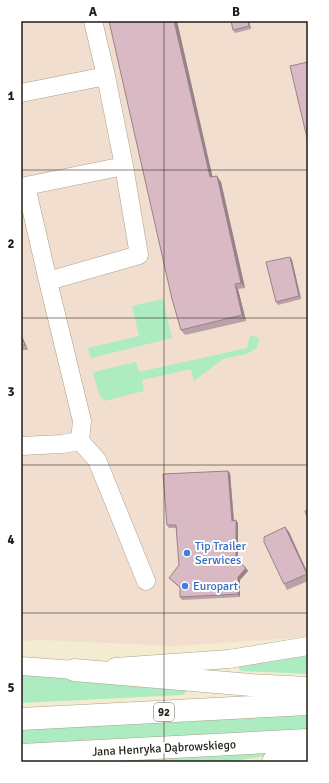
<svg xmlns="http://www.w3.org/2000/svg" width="329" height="783" font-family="Signika,sans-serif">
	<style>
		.industrial { fill: #f1dece }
		.green { fill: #adebc0 }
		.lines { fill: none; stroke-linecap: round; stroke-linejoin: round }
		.minor-casing { stroke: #aaa389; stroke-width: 19 }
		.major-casing { stroke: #aaa389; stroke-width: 23 }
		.minor { stroke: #fff; stroke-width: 18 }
		.major { stroke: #fff; stroke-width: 22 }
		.wall { fill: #bba0a9 }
		.shaded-wall { fill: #988289 }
		.building { fill: #d9bac4; stroke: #988289 }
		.grid { fill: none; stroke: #201d13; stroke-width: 1; stroke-opacity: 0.55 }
		.shop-dot { fill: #3f7fe0; stroke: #fff; stroke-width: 1.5 }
		.labels { text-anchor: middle; stroke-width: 4; stroke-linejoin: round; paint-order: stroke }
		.shield { fill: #fff; stroke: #63615a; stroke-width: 1 }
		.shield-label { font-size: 11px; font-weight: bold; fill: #201d13 }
		.shop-label { font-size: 12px; fill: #366cbe; stroke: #fff; text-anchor: start }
		.street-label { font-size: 12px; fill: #201d13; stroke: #fff }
		.neatline { fill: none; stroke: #201d13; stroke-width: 1.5 }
		.grid-label { font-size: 13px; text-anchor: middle; font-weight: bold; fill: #201d13 }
	</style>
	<rect width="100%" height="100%" fill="#f3ecd0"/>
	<path class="industrial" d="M21 21H308V637L174 646 42 640 21 641Z"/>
	<path class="green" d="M163 299 172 338 91 358 88 348 139 336 132 306Z
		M250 335 259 338 257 348 246 354 223 359 194 381 191 369 142 380 144 391 104 401 99 394 93 372 136 362 139 372 247 348Z
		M308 651V674L241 671 234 662Z
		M21 672 187 690 186 693 182 695 21 703Z
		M308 714V730L21 745V729Z
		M273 752 275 754 229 762H82Z"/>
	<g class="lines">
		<g class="minor-casing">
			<path id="minor" d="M21 93 106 76 93 21
				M26 186 48 281
				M21 187 124 166
				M80 441 97 460 146 581
				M21 446 62 444 80 441 82 421 48 281 139 255 124 166 106 76
				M21 666 74 670H88
				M115 667 229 659 308 646"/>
		</g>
		<g class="major-casing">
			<path id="major" d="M74 670 251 685 308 688
				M21 719 308 704
				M21 755 308 740
				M273 762 308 753"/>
		</g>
		<use href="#minor" class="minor"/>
		<use href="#major" class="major"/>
	</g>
	<path class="wall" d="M109 21H177L212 177 217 176 221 182 245 288 238 289 246 321 185 335 181 330Z
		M231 21H249L251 29 235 33 233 30Z
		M290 257 292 260 301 299 278 305 276 302Z
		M21 334 28 350H21Z
		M230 473 234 520 238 523V561L246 568 248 571 240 580V597L182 600 180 597V588L171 580 169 578 179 565 176 528H169L167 525Z
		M285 527 289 532 308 574V581L287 590 284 584Z"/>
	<path class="shaded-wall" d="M174 21H177L214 183 210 177Z
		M248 21H249L251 29 249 26Z
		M217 176 221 182 245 288 241 283Z
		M290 257 292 260 301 299 299 296Z
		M235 284 238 289 246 321 242 315Z
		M21 334 28 350 25 345 21 337Z
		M228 471 230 473 234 523 232 521Z
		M236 520 238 523V562L236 559Z
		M285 527 289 532 308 574V576Z
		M246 568 248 571 240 580V597L238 594V577Z"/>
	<path class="building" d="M109 21H174L210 177 217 176 241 283 235 284 242 315 181 330 172 299Z
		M231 21H248L249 26 233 30Z
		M308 62V142L290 66Z
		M290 257 299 296 276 302 266 262Z
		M21 337 25 345H21Z
		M228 471 232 521 236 520V559L246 568 238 577V594L180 597V587L169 578 179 565 176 525H167L163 474Z
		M308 510V519L305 511Z
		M285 527 307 574 284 584 264 542V537Z"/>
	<path class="grid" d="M164 21V762M21 170H308M21 318H308M21 465H308M21 613H308"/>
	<g class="shop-dot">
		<circle cx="187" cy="553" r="4"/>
		<circle cx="185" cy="586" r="4"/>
	</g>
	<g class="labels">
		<rect class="shield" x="154" y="703" width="20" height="18" rx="3"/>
		<g class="shield-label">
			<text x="164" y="716">92</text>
		</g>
		<g class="shop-label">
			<text x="195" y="550">Tip Trailer<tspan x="195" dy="14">Serwices</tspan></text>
			<text x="193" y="590">Europart</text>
		</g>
		<g class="street-label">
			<text transform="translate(164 748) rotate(-3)" y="4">Jana Henryka Dąbrowskiego</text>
		</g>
	</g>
	<rect width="329" height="783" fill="none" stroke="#ffffff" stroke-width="44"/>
	<rect x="22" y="22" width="285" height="739" class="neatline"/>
	<g class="grid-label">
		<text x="93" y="16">A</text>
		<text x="236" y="16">B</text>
		<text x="11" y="100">1</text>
		<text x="11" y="248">2</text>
		<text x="11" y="396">3</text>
		<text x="11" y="544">4</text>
		<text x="11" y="692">5</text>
	</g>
</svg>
